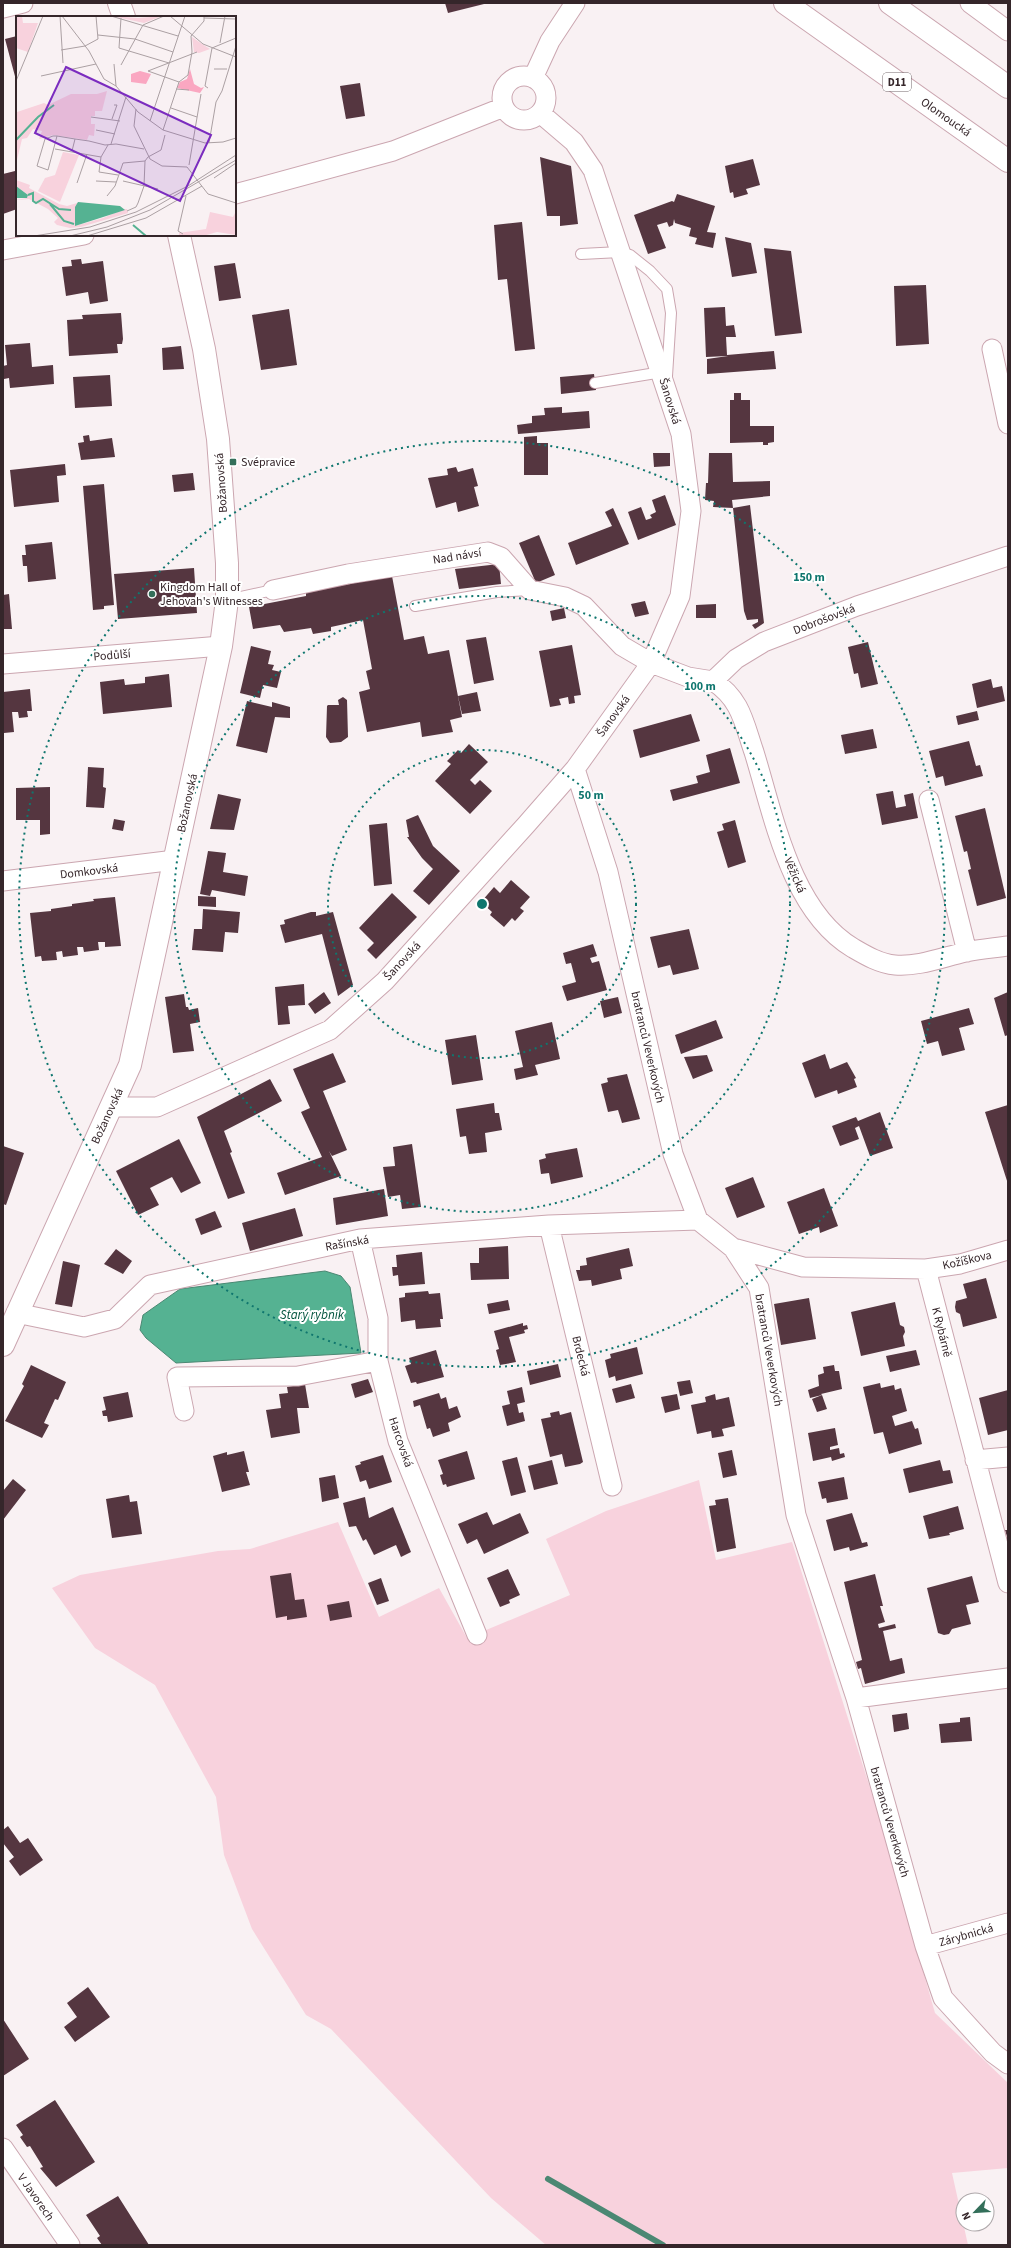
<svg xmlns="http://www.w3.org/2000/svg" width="1011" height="2248" font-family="'Source Sans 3',sans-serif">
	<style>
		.green { fill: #f8d2dd }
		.water { fill: #55b292; stroke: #4b8873 }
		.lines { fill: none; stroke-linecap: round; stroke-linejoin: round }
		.stream { stroke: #4b8873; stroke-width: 6 }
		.building { fill: #553640 }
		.lane-casing { stroke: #cba6b0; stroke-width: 12 }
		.street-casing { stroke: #cba6b0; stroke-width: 21 }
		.secondary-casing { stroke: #cba6b0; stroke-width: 24 }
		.highway-casing { stroke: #cba6b0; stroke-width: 24 }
		.lane { stroke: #fff; stroke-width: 10 }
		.street { stroke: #fff; stroke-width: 19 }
		.secondary { stroke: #fff; stroke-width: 22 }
		.highway { stroke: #fff; stroke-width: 22 }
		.ring { fill: none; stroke: #0f766e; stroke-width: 2; stroke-dasharray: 2 4 }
		.poi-dot { fill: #336f5a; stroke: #fff; stroke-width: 1.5 }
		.labels { text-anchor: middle; stroke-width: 4; stroke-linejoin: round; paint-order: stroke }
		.shield { fill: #fff; stroke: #72676a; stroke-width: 1 }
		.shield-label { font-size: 11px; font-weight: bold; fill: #35262a }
		.street-label { font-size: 12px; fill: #35262a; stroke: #fff }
		.poi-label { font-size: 12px; fill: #35262a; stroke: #fff; text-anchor: start }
		.water-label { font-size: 13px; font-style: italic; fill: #03543e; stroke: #fff }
		.inset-river { fill: none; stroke: #55b292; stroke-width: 2 }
		.inset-road { fill: none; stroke: #aba0a3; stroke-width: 1 }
		.view { fill: #7b2cbf; fill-opacity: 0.15; stroke: #7b2cbf; stroke-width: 2 }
		.inset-edge { fill: none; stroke: #35262a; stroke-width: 2 }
		.centre { fill: #0f766e; stroke: #fff; stroke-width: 2 }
		.ring-label { font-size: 12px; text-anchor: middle; font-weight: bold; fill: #0f766e; stroke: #fff; stroke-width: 4; stroke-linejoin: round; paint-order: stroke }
	</style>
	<rect width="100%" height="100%" fill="#f9f1f3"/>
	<path class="green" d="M699 1480 716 1560 792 1542 878 1813 935 2013 1008 2083V2168L952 2173 968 2245H546L491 2198 331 2029 306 2015 252 1929 224 1855 216 1797 155 1685 95 1648 52 1588 80 1575 218 1551 250 1549 338 1522 379 1617 439 1588 467 1638 570 1595 546 1539 606 1511Z"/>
	<path class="water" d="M325 1271 341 1276 350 1287 361 1353 176 1363 146 1338 140 1330 143 1315 180 1289Z"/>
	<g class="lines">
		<path class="stream" d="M548 2179 663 2245"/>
	</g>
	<path class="building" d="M445 3H484V4L448 13Z
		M17 36V79L16 80 5 39Z
		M360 83 365 116 346 119 340 86Z
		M540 157 571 166 578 224 560 226V216H547Z
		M753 159 760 185 746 189 748 194 734 198 733 192 730 193 725 166Z
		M15 171 17 178V209L3 214V174Z
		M677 194 715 206 707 232 716 233 713 248 695 244 697 238 689 236 691 228 675 223 674 219 673 225 669 227 667 222 657 225 666 248 648 254 634 215 672 201 674 202Z
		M522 222 535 349 515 351 507 279 498 280 494 225Z
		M725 237 751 243 757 273 732 277Z
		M764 248 791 251 802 333 775 336Z
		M81 259 82 264 103 261 108 301 90 304 88 292 66 296 62 267 72 266 71 260Z
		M235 263 241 298 219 301 214 266Z
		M926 285 929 344 896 346 894 286Z
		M725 307 726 326 734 325 736 337H726L727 355 774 351 776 369 707 374V359L728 356 706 357 704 308Z
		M289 309 297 365 261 370 252 315Z
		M121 313 123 339 122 344H117L118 353 69 356 67 320 83 319 82 315Z
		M30 343 32 367 53 365 54 384 10 388 9 378 4 379 3 366 7 365 5 345Z
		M181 346 184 369 163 370 162 348Z
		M594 374 596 390 561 394 560 377Z
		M110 375 112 406 75 408 73 377Z
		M734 393H741V400H750V426H774V442L768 443V445H763V442L730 443V400H734Z
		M562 407V413L589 411 590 428 518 434 517 425 532 423V416L545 415 544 408Z
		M89 435 90 441 112 438 115 457 81 460 78 443 84 442 83 436Z
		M537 436V443H548V475H524V437Z
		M653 453H670V466L654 467Z
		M709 453H732L733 482 770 481V496L732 500 733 508 713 507 714 501 705 500 706 483H708Z
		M65 464 66 475 57 476 59 502 14 507 10 470Z
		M456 467 458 472 473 468 478 486 474 487 479 506 458 512 456 502 436 508 428 478 448 475 447 469Z
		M193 473 195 490 174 492 172 475Z
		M104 484 114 605 104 606V609L93 610 83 486Z
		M665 495 676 525 638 540 628 512 641 507 646 520 652 518 650 515 656 512 652 500Z
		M750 505 764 623 755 629 752 625 758 622V619L747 620 744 611 733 508Z
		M613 508 629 544 576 565 568 543 612 526 605 512Z
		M539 535 555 575 536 583 519 543Z
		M52 542 56 579 28 582 27 566H23L22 555H26L25 545Z
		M499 564 501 584 459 589 455 569Z
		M194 568 197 613 118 619 114 574Z
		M392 576 404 640 424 636 428 654 449 650 462 717 450 720 453 732 422 737 420 722 367 732 359 692 370 689 366 671 372 669 363 620 331 627V631L313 634 311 628 284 632 280 625 253 629 249 607 306 596V592Z
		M9 594 12 629H3V595Z
		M645 601 649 614 635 617 631 604Z
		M716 604V618H696V605Z
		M564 608 566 618 552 621 550 611Z
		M486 637 494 680 474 684 466 640Z
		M868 642 878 684 861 688 858 673 854 674 848 647Z
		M572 645 581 695 574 696 575 703 569 704 568 697 559 699 561 705 550 707 539 651Z
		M251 646 271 651 268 664 274 665 272 670 281 672 277 688 263 685 260 698 240 693Z
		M169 674 172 707 103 714 100 682 124 679 125 685 145 683V677Z
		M991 679 993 688 1002 686 1005 701 977 708 972 684Z
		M30 689 32 711H27L28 717 19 718 18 712H12L14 732 4 733 3 692Z
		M477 692 481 711 462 714 458 696Z
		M343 697 347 700 348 737 341 742 330 743 326 737 327 706 328 705H339L338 700Z
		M247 701 272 707V702L290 707V718L275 717 267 753 236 746Z
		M977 711 979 720 958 725 956 716Z
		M691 714 700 741 640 758 633 730Z
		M873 729 877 748 845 754 841 735Z
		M969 741 976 766 980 765 983 776 945 786 943 776 936 778 929 751Z
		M469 744 488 762 470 780 475 785 480 780 492 791 470 814 435 781 451 764 447 761 458 750 461 753Z
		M730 748 740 783 673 801 670 790 698 783 696 776 710 772 706 755Z
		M88 767 104 768 103 787 106 788 104 808 86 807Z
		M50 787V834L40 835V820H16V788Z
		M893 791 896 808 906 806 904 795 913 793 918 818 882 825 876 794Z
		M218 794 241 799 234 830 210 829Z
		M985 808 1006 898 977 906 968 870 971 869 967 851 964 852 955 816Z
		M418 815 433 846 460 871 429 905 413 891 433 869 422 858 407 837H409L406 820Z
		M114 819 125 821 123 831 112 829Z
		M735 820 746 862 728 868 717 832 724 830 722 824Z
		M387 823 392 884 374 886 369 825Z
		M208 851 226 853 223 872 248 876 245 896 212 890 210 896 200 894Z
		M511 880 530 897 520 908 524 911 515 921 512 918 504 927 490 915 492 912 481 902 494 887 500 893Z
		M392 893 417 917 376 959 367 950 374 943 359 928Z
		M198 896 216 897V907L198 906Z
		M115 897 121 946 105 947V942H98L99 950 84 952 83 947H77L78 955 63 957 62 951 56 952 57 960 42 961 41 956 35 957 30 913 51 911V909L72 906V904L94 901 93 899Z
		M203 909 240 912 238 933 225 932 223 952 192 950 194 929H202Z
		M311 912H316V916L333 912 353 985 338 996 322 934 285 943 280 925 285 924 284 920Z
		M689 929 699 969 673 975 670 965 658 968 650 937Z
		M593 944 597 956 590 958 592 963 599 961 607 990 567 1001 562 986 576 982 571 963 566 964 563 953Z
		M304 984 305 1005 288 1006 290 1024 278 1025 275 987Z
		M324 992 331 1003 315 1014 308 1004Z
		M1008 992V1035L1005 1036 994 998Z
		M184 994 186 1007H188L189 1010 198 1008 200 1022 190 1024 194 1051 173 1053 165 997Z
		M618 997 622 1013 604 1018 600 1001Z
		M969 1008 974 1024 959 1028 965 1050 942 1056 938 1041 927 1044 921 1021Z
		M716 1020 723 1038 681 1054 675 1035Z
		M552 1022 560 1059 535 1065 538 1075 516 1080 514 1069 523 1067 515 1031Z
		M476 1035 483 1080 452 1085 445 1040Z
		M333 1053 346 1082 323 1091 347 1150 332 1156 329 1151 341 1176 285 1195 277 1173 322 1157 301 1112 310 1108 293 1069Z
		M825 1054 830 1069 847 1062 856 1078 854 1079 857 1087 838 1094 837 1090 815 1098 802 1063Z
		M707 1055 713 1071 693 1079 684 1057Z
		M627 1074 640 1119 622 1123 618 1110 608 1112 601 1084 608 1082 607 1078Z
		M270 1079 282 1101 224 1131 232 1152 230 1153 245 1193 228 1199 197 1117Z
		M494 1103 495 1113H499L502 1130 485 1133 487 1152 469 1154 466 1136 460 1137 456 1109Z
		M1008 1105V1184L985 1112Z
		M880 1112 893 1148 870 1156 859 1126 855 1128 859 1139 840 1146 832 1126 856 1117 858 1121Z
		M179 1139 201 1183 181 1193 172 1177 150 1188 159 1205 138 1215 116 1171Z
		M412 1144 421 1207 402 1209 400 1195 388 1197 383 1167 395 1166 393 1147Z
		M3 1146 24 1153 6 1205 3 1204Z
		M577 1148 583 1177 551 1184 549 1173 541 1174 539 1160 546 1158 545 1154Z
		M753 1177 765 1207 737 1218 725 1188Z
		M824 1188 838 1226 820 1233 819 1227 799 1234 787 1202Z
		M384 1189 388 1216 336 1225 333 1198Z
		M295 1208 303 1236 250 1251 242 1223Z
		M215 1211 222 1227 201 1235 195 1219Z
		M508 1246 509 1279 471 1280 470 1263H479V1248Z
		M629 1248 633 1266 620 1269 622 1279 592 1286 591 1280 579 1281 576 1270H580V1266L587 1265 586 1258Z
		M116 1249 132 1261 123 1274 104 1264Z
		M422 1252 425 1284 399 1286 398 1275 393 1276 392 1267H397L396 1255Z
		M63 1261 80 1265 72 1307 55 1304Z
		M986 1278 997 1318 963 1327 960 1314 956 1312 955 1307 956 1301 967 1298 963 1284Z
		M428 1291 429 1294 440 1293 443 1319H440L441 1327 416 1329 415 1320 401 1322 399 1298 405 1297V1293Z
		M809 1298 816 1339 781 1345 774 1304Z
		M508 1300 510 1310 489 1314 487 1304Z
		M895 1302 900 1325 904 1327 905 1332 903 1336 905 1346 861 1356 851 1312Z
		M523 1323V1326L527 1325 528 1329 524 1330 525 1333 509 1337 516 1362 500 1365 496 1350 499 1349 494 1331Z
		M637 1347 643 1374 616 1381 615 1376 609 1378 605 1360 611 1358 610 1354Z
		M436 1350 444 1377 417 1384 416 1382 411 1383 405 1366 411 1364 409 1358Z
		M916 1350 920 1365 890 1372 886 1356Z
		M558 1364 561 1377 530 1385 527 1371Z
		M31 1365 66 1382 58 1400 55 1399 44 1423 49 1425 42 1438 5 1421 24 1386 22 1384Z
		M834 1365 835 1371H839L842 1389 821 1394 822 1395 827 1409 817 1412 812 1399 822 1395 810 1398 808 1390 819 1386 818 1375 824 1373 823 1367Z
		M368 1379 373 1392 355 1398 351 1384Z
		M690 1380 693 1393 680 1396 677 1382Z
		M880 1383 881 1388 894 1385 895 1390 901 1388 907 1411 892 1416 895 1426 912 1421 915 1429 918 1428 922 1444 889 1454 883 1432 874 1434 863 1387Z
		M305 1384 309 1408H297L300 1433 271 1438 266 1410 281 1408 279 1394 288 1393 287 1387Z
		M631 1384 635 1398 616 1403 612 1389Z
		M522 1387 525 1402 517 1404 519 1413 523 1412 525 1421 507 1426 502 1406 510 1404 507 1391Z
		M1008 1390V1430L988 1435 979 1398Z
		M128 1392 133 1417 108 1422 107 1416H103L102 1411 106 1410 103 1397Z
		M439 1393 441 1399 446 1397 449 1409 457 1406 461 1417 448 1423 450 1431 433 1437 430 1428 427 1429 420 1405 414 1407 413 1401Z
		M677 1394 680 1409 665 1413 661 1397Z
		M715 1394 716 1400 729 1397 735 1426 722 1429 724 1436 712 1438 711 1431 697 1434 691 1405 706 1402 705 1397Z
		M559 1411 560 1415 571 1412 583 1462 580 1464 565 1467 562 1454 550 1457 541 1419 551 1417 550 1413Z
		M835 1428 838 1445 830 1447V1450L839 1448 840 1454 844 1453 845 1457 832 1461 831 1457 813 1461 808 1433Z
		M732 1450 737 1475 723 1478 718 1453Z
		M244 1451 249 1472H246L250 1485 222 1492 213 1456 227 1452V1455Z
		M467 1451 475 1479 447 1487 446 1484 443 1485 440 1475 443 1474 438 1460Z
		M383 1455 392 1482 369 1489 366 1480 360 1482 355 1466 361 1464 360 1462Z
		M517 1457 526 1492 511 1496 502 1461Z
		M552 1460 558 1484 534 1490 528 1466Z
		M940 1460 943 1471 950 1470 953 1483 909 1493 903 1469Z
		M335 1475 339 1498 322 1502 319 1478Z
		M844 1477 848 1499 827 1503 826 1498 822 1499 818 1482Z
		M13 1479 26 1490 3 1520V1491Z
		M129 1495 130 1502 137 1501 142 1534 112 1538 106 1499Z
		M365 1497 369 1518 393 1507 411 1552 401 1557 396 1545 374 1555 366 1539 363 1541 356 1526 349 1527 343 1503Z
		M728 1498 736 1548 717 1552 709 1506 716 1505 715 1500Z
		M958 1506 964 1529 949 1533 950 1535 929 1539 923 1516Z
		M487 1512 493 1525 520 1513 529 1533 484 1554 477 1539 467 1544 458 1524Z
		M852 1513 862 1543 867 1542 868 1546 850 1551 849 1547 834 1551 826 1520Z
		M1005 1530H1008V1540Z
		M508 1569 520 1595 509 1600 510 1603 500 1607 487 1578Z
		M291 1573 295 1600 304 1599 307 1617 287 1620V1616L276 1618 270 1576Z
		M875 1574 883 1606H880L885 1622 878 1624 879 1628 895 1624 896 1628 883 1631 890 1661 902 1658 905 1673 865 1684 861 1668 858 1669 856 1662 862 1660 844 1582Z
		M972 1576 979 1602 966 1605 971 1624 952 1629 949 1634 944 1635 938 1633 927 1588Z
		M381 1578 389 1601 377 1605 368 1583Z
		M349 1601 352 1617 330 1621 327 1605Z
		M907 1713 909 1729 894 1732 892 1715Z
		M970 1717 972 1741 941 1743 939 1724 960 1722V1718Z
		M8 1826 20 1843 28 1838 43 1860 20 1876 9 1861 14 1857 3 1843V1830Z
		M88 1987 110 2017 75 2042 64 2027 77 2017 67 2003Z
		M3 2019 29 2059 3 2076Z
		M55 2100 95 2162 56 2187 40 2168 43 2167 30 2146 27 2147 20 2137 23 2135 16 2125Z
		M118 2196 149 2245H102L97 2238 100 2236 86 2215Z"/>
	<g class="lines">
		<g class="lane-casing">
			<path id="lane" d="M581 254 620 252 630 255 650 271 667 289 671 313 667 376
				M595 383 662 372
				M227 600 273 590
				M415 606 497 592 530 590"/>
		</g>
		<g class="street-casing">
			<path id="street" d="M970 3 1008 31
				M3 8 23 3
				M502 98a22 22 0 1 1 44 0a22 22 0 1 1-44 0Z
				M533 78 550 41 575 3
				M235 194 393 151 504 107
				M3 250 84 235
				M992 349 1008 424
				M273 590 348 574 488 552 501 557 530 590 565 597 584 606 622 646 651 663 688 677 713 681 736 659 764 642 857 606 1008 556
				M3 664 221 646
				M713 681C741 699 744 723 754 752 774 817 791 911 853 948 865 955 880 964 895 965 918 967 943 957 966 952 980 949 994 948 1008 946
				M575 769 608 872 673 1154 698 1220 733 1248 759 1288 796 1515 856 1698 925 1946 943 1998 993 2053 1008 2064
				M929 800 967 952
				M3 881 175 860
				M111 1107H157L330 1030 385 981 526 825 575 769 651 663 680 596 691 511 681 434 593 170 574 142 540 113
				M549 1225 612 1486
				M360 1239 378 1318V1361L398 1441 477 1635
				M733 1248 803 1267 926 1269 960 1264 1008 1250
				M926 1269 1008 1583
				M16 1313 84 1327 115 1319 150 1285 360 1239 549 1225 698 1220
				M184 1411 177 1377 298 1376 378 1361
				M975 1460 1008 1457
				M856 1698 1008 1678
				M925 1946 1008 1923
				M3 2148 70 2245"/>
		</g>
		<g class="secondary-casing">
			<path id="secondary" d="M119 3 124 17
				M3 1345 130 1065 221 646 227 600V563L218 439 204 349 179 235"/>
		</g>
		<g class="highway-casing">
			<path id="highway" d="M785 3 1008 161
				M890 3 1008 87"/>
		</g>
		<use href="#lane" class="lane"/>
		<use href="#street" class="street"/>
		<use href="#secondary" class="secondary"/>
		<use href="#highway" class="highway"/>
	</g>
	<g class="ring">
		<circle cx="482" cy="904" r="154"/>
		<circle cx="482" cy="904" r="308"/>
		<circle cx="482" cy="904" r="463"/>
	</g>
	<g class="poi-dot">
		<rect x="229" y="458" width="8" height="8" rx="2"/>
		<circle cx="152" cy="594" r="4"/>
	</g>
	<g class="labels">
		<rect class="shield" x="883" y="73" width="28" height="18" rx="3"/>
		<g class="shield-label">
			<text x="897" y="86">D11</text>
		</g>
		<g class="street-label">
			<text transform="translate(946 117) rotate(35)" y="4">Olomoucká</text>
			<text transform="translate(670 401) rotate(73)" y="4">Šanovská</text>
			<text transform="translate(221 483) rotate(-94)" y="4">Božanovská</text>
			<text transform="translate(457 556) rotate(-9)" y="4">Nad návsí</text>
			<text transform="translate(824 619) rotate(-21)" y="4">Dobrošovská</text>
			<text transform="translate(112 655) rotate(-5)" y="4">Podůlší</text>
			<text transform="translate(613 716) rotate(-54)" y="4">Šanovská</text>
			<text transform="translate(187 803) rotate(-78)" y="4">Božanovská</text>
			<text transform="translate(89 871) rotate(-7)" y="4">Domkovská</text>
			<text transform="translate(795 875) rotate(67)" y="4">Věžická</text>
			<text transform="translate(402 961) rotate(-47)" y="4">Šanovská</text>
			<text transform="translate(648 1047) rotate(77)" y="4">bratranců Veverkových</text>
			<text transform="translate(107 1116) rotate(-65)" y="4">Božanovská</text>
			<text transform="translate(347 1243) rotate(-10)" y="4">Rašínská</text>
			<text transform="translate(967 1260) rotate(-13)" y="4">Kožíškova</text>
			<text transform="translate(942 1332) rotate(76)" y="4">K Rybárně</text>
			<text transform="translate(769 1350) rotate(80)" y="4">bratranců Veverkových</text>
			<text transform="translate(581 1356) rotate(76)" y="4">Brdecká</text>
			<text transform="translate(401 1442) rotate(71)" y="4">Harcovská</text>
			<text transform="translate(890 1822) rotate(74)" y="4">bratranců Veverkových</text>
			<text transform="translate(966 1935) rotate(-16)" y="4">Zárybnická</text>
			<text transform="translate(36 2197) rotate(55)" y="4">V Javorech</text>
		</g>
		<g class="poi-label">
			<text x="241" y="466">Svépravice</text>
			<text x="160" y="591">Kingdom Hall of<tspan x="160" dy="14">Jehovah's Witnesses</tspan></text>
		</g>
		<g class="water-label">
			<text x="312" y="1319">Starý rybník</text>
		</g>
	</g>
	<g transform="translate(16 16)">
		<rect width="220" height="220" fill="#f9f1f3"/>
		<path d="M0 0H6L7 7H22L12 36 0 32ZM96 0 122 2 146 0 128 7ZM176 21 186 28 194 33 183 37 178 36ZM91 75 86 95H79V100H75V108H79L78 120 73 119 71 124 37 119 23 123 26 115 17 113 11 122 6 123 0 148V95L1 96 28 87 32 89 55 78H81ZM47 136 63 139 44 186 22 175 29 162 39 159ZM0 164 14 169 13 172 43 188 51 190 61 187 59 210 87 202 108 193H111L112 197 65 211 54 212 41 209 38 206 42 202 32 193 13 183 0 184 11 182 12 179 0 170ZM220 195V219L201 216 187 220H163V217L190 213 194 196 217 201Z" fill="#f8d2dd"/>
		<path d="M174 53 178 68 185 72 188 71 184 77 161 72 164 66 171 63ZM124 55 135 58 130 68 115 66V58Z" fill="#faa7c1"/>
		<path d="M0 170 12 179 11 182H0ZM62 186 104 190 109 194 59 210V191Z" fill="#55b292"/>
		<path class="inset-river" d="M0 124 22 101 38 89M12 179 17 177V185L20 187 27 183 43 193 55 194M34 188 48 205 58 208M117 209 130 220"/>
		<path class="inset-road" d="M44 0 47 47M46 0 73 35 88 63 100 70 122 96 147 114 189 127 207 126 220 122M95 0 162 20M154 0 187 28 220 41M105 2 103 32 153 47M188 2 220 3M82 19 119 23 157 36M204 27 209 0M196 32 220 22M45 34 69 30 82 23 80 0M98 48 100 70M105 49 127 9 148 0M198 53H211M132 55 181 36M132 55 163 66M25 60 80 48M0 65 27 0M163 66 172 59 176 36 175 20 188 5V0M192 72 189 70 196 32M160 73 173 74M155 92 181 101M120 93 118 110 134 143 146 150 171 151M75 101 104 105M96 103 101 89H98M134 105 169 0M80 114 99 118M147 114 163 66M41 120 32 154 21 150 29 123 37 120H41L59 123 73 125 89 129 100 128 128 133M193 127 200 86 206 75 220 30M95 128 110 81M92 129 85 141 83 156 102 159M39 133 85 141M56 135 59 123M132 141 145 134 149 119M173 149 185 78M171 151 192 178 220 187M198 162 220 147M80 165 100 166M107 165 142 173M61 167 71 138M91 180 99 170 107 147 129 145M111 195 120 191 122 187 128 170 129 145 132 141M167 218 162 215 170 180M18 220 74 211 120 196 172 170 220 139M54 220 91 211 134 194 220 144M71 220 130 202 186 170"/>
		<path class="view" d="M50 51 195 119 164 185 19 117Z"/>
		<rect width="220" height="220" class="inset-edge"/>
	</g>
	<circle cx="482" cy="904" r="6" class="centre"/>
	<g class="ring-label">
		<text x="809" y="581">150 m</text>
		<text x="700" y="690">100 m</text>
		<text x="591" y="799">50 m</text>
	</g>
	<rect width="1011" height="2248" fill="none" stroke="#35262a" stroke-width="8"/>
	<g transform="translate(975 2212) rotate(245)"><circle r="19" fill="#ffffff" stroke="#aea8aa"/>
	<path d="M0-3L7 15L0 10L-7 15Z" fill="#336f5a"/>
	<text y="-6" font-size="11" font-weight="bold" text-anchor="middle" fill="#35262a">N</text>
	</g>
</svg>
